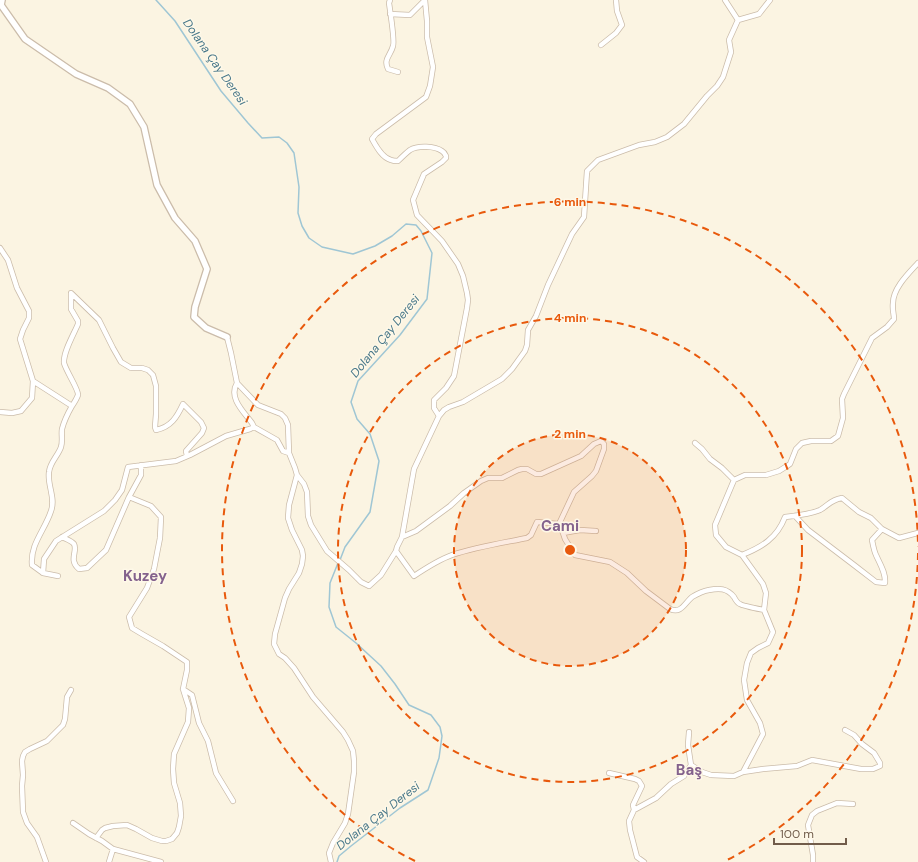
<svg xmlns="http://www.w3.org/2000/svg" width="918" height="862" font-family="'DM Sans',sans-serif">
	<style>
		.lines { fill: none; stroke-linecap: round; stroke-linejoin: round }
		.stream { stroke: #9fc6d4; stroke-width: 1.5 }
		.minor-casing { stroke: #cbbcaa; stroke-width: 6 }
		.tertiary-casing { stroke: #cbbcaa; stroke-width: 8 }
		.minor { stroke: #fff; stroke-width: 4.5 }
		.tertiary { stroke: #fff; stroke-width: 5.5 }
		.ring { fill: none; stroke: #e8590c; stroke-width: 2; stroke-dasharray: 7 5 }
		.labels { text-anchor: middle; stroke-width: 3; stroke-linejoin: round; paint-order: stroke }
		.water-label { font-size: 12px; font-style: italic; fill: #49788a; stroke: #fef8e8 }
		.district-label { font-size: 15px; font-weight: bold; fill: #84628d; stroke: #fef8e8 }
		.centre { fill: #e8590c; stroke: #fef8e8; stroke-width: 2 }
		.ring-label { font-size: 12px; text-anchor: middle; font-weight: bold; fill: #e8590c; stroke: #fef8e8; stroke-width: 3; stroke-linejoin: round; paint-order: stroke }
	</style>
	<rect width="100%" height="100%" fill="#fbf4e2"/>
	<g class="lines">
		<path class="stream" d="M156 0 175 21 221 91 248 123 262 138 279 137 287 143 294 153 299 187 298 213 302 226 309 238 322 247 353 254 375 246 392 236 406 224 416 225 421 231 432 253 427 299 400 335 358 381 351 402 357 419 370 434 379 461 370 512 345 547 340 560
			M337 862 339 856 351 846 400 808 428 790 439 758 442 736 440 727 431 715 409 705 395 684 381 666 356 643 336 627 329 607 330 583 338 563"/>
		<g class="minor-casing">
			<path id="minor" d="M390 0 389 3C390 10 395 42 393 46 391 55 383 59 388 69L398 72
				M725 0 738 20
				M390 14 410 15 425 0 427 21V37L433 67 430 86 426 97 376 134 372 139C376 146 382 158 391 160 393 161 396 161 398 161 402 157 406 153 410 150 418 145 435 146 442 151 444 152 445 154 446 156V158L442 162 424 174 413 200 417 215 442 241 458 264 463 276 467 293 468 300 467 308 454 376 446 388 434 400V408L439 416
				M601 45 616 33 622 25 617 11 616 0
				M0 248 8 260 17 288 29 311V318L23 330 20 339 33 381 32 398 21 411 12 413 0 412
				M227 337 231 353 237 383 258 405 281 414 285 418 288 425 289 453 295 468 297 475 289 505 288 518 292 530 302 550 303 556 302 564 299 573 289 589 285 598 275 634 274 644 279 654 285 658 294 668 313 697 343 732 348 740 353 751 354 761V772L348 814 345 823 333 843 329 853 331 862
				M33 381 72 406C68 413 64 421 62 429 61 434 63 441 61 447 58 456 50 462 49 472 47 485 56 498 51 511 45 530 30 544 32 565L43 573 58 576
				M237 383C228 398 244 412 252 423L254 427 277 440 283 451 289 453
				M72 406C74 403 77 398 78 395 79 390 66 371 64 363 63 352 74 334 78 324V321L71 309V293L99 320 113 348 121 362 131 368H142L148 370 153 375 156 386V414L155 427 156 430C171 427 177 417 183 404L201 422 204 428 202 433 186 451 187 456
				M695 443 702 449 710 459 722 468 734 480
				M297 475 304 484 307 492 308 516 311 525 327 551 349 570 361 582 369 586 381 575 396 551 397 547 402 537 414 469 439 416 444 410 449 407 463 402 502 379 512 369 525 351 527 345 528 330 536 316 548 285 572 234 584 217 587 171 598 160 639 145 655 142 667 137 684 124 707 96 717 86 723 77 731 52 729 40 738 20 759 14 770 0
				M795 516 808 530 854 565 876 582 885 583C886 573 880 564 876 555 874 551 873 545 872 540L882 529
				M559 524 563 533 565 539 575 555 610 562 627 573 646 591 670 609C681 614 684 604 692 597 697 594 703 591 709 590 719 588 727 588 734 597 735 599 737 603 740 604 743 606 759 609 764 610
				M563 533 580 530 596 531
				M62 537C66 539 72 541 74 544 78 551 68 560 79 569L87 568 106 550 129 497 141 475V465
				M402 537 416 531 450 506 464 493 481 481 488 478H502L518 470 522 469H527L536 474H541L581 456 594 444 601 441 604 444V449L596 471 592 476 574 492 559 524
				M396 551 414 576C426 568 438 560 452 555 476 547 502 543 527 538L531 535 537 522 559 524
				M742 555C762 547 777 538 785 517 794 516 811 514 820 510 829 505 830 500 842 498L859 512 871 518 882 529 899 538 918 533
				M43 573 44 559 56 541 104 511 115 500 122 490 128 467 176 461 190 455 226 436 250 429 254 427
				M183 689 192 695 199 723 208 741 216 773 233 801
				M691 765 702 772 711 775 734 776 743 772 763 769 797 766 812 760 861 769H873L880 766V763L874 753 862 744 854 735 845 730
				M743 772 763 734 760 723 747 700 744 680 747 663 751 653 758 648 768 643 773 632 764 610 766 593 763 584 742 555 726 547 716 535 715 525 734 480 745 475H766L779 471 787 466 790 464 796 449 802 443 811 441H831L838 436 843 418 842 399 844 394 872 338 887 327 894 319C894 314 892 309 893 303 893 288 909 273 918 263
				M609 773 635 779 639 781 642 786 633 805 634 810 629 821 630 830 637 857 644 862
				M634 810 656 798 671 784 684 776 691 765 688 745 689 732
				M73 823 89 834 102 841 113 849 161 862
				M96 838 102 830 105 828 113 826 127 825 136 829 152 838 162 841H166L172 839 177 833 179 827 181 816 180 803 174 783 173 769 174 754 188 722 189 708 183 689 187 670V662L163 646 142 634 132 628 129 617 147 588 154 569 160 538 161 517 151 506 129 497
				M46 862 37 837 27 823 23 812 22 786 23 775 22 761 23 756 25 752 30 749 47 741 63 725 65 719 67 697 71 690
				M109 862 113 849
				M813 862V855L808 825 812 815 817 811 837 803 853 804"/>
		</g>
		<g class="tertiary-casing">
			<path id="tertiary" d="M2 0 1 5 25 39 76 74 108 88 130 104 144 127 157 185 175 218 195 241 207 269 195 307 194 317 206 328 227 337"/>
		</g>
		<use href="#minor" class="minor"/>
		<use href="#tertiary" class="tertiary"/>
	</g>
	<circle cx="570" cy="550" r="116" fill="#e8590c" fill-opacity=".12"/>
	<g class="ring">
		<circle cx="570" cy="550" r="116"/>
		<circle cx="570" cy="550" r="232"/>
		<path d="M918 553A348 348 0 0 1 725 861M415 861A348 348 0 1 1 918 547"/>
	</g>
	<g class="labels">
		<g class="water-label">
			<text transform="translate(215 62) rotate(55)" y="4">Dolana Çay Deresi</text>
			<text transform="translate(385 336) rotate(-51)" y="4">Dolana Çay Deresi</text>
			<text transform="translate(378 816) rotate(-38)" y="4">Dolana Çay Deresi</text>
		</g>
		<g class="district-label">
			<text x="560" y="531">Cami</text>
			<text x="145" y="581">Kuzey</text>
			<text x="689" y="775">Baş</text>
		</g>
	</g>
	<circle cx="570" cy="550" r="6" class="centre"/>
	<g class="ring-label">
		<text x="570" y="206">6 min</text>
		<text x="570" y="322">4 min</text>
		<text x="570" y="438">2 min</text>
	</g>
	<path d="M774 838v6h72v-6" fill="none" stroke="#715c4a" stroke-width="2"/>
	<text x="780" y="838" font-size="12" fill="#715c4a" stroke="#fef8e8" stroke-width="3" paint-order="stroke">100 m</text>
</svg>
